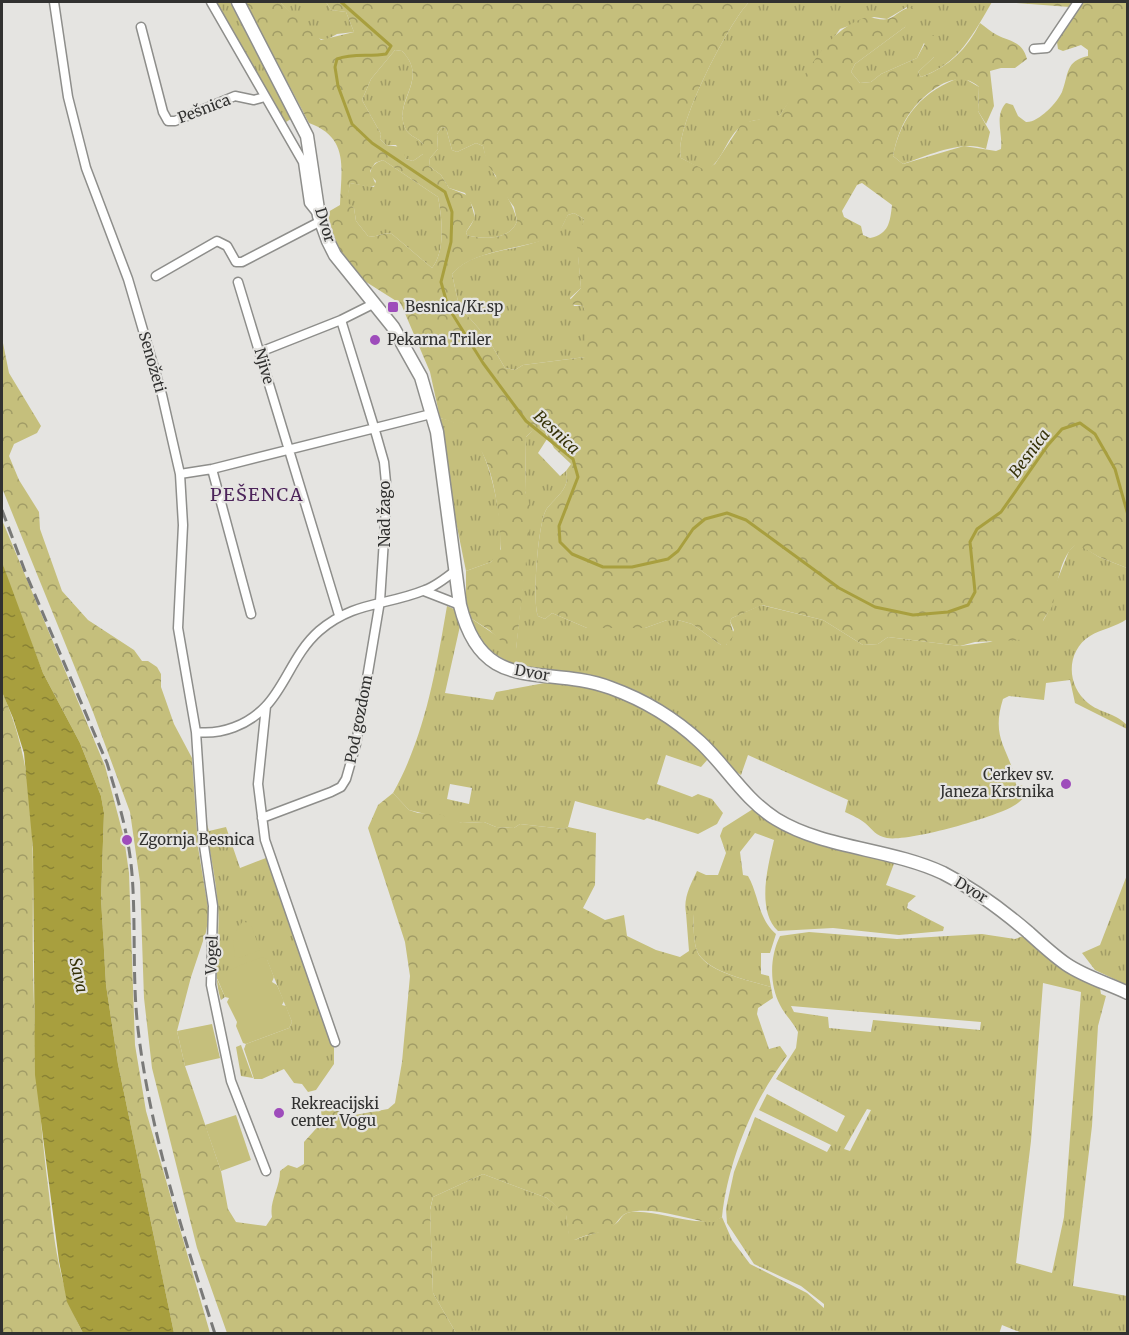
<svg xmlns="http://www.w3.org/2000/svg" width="1129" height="1335" font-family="Merriweather,serif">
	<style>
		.grass { fill: url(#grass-tufts); fill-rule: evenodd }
		.forest { fill: url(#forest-crowns); fill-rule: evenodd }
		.garden { fill: #c5bf7c }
		.water { fill: url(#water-ripples) }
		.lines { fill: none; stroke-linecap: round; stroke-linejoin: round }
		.stream { stroke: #a89f3e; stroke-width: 3 }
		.street-casing { stroke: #8e8e8b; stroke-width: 11 }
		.secondary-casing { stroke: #8e8e8b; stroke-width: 15 }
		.street { stroke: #fff; stroke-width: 8 }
		.secondary { stroke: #fff; stroke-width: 12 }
		.rail { stroke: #7a7a78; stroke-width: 3; stroke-dasharray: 12 6; stroke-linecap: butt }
		.poi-dot { fill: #9e4cbb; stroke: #e5e4e1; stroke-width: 2 }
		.labels { text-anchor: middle; stroke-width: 4.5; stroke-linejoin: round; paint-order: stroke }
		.street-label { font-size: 15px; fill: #313130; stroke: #e5e4e1 }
		.poi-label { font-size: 15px; fill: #313130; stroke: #e5e4e1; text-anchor: start }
		.water-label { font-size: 16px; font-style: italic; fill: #343006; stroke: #e5e4e1 }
		.quarter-label { font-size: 18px; letter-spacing: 1.5px; fill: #4c245a; stroke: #e5e4e1 }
	</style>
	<defs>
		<pattern id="grass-tufts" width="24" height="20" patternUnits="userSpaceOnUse" patternTransform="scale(1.5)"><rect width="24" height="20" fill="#c5bf7c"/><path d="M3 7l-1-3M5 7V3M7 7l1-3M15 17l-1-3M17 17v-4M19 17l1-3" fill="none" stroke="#a19c66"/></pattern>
		<pattern id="forest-crowns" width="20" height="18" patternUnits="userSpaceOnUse" patternTransform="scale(1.5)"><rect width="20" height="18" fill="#c5bf7c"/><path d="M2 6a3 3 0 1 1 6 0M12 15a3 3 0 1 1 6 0" fill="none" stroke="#a19c66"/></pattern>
		<pattern id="water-ripples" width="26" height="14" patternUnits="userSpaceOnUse" patternTransform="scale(1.5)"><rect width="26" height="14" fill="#a89f3e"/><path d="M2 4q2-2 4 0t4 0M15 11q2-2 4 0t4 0" fill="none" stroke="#898234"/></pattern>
	</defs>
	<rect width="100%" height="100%" fill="#e5e4e1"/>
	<path class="grass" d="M213 2H230L291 119 286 122Z
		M280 2H326L331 10 346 12 354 32 337 34 326 40 316 38Z
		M749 2H992C973 34 959 64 921 77L918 72 934 57 924 43 917 58 881 74 871 82 860 83 851 72 855 64 905 27 907 7 887 19 874 17 840 29 780 115C767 123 751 115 737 130 725 142 721 164 705 171L681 158C673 130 728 24 749 2Z
		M395 50 402 51C430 80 393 99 405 128 409 137 418 137 423 144V154L413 161 406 159 396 145H386L380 139 381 134 362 100 371 79Z
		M962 77 979 87 978 111 990 132 986 149C962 139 927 156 903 164L893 156C901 116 923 90 962 77Z
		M442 127 446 128 452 150 457 152 476 143 483 146C489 175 511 194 517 221 511 240 483 240 467 235L466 232C480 214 475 211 465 193L449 188 441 175 429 166 430 158 438 149 437 134Z
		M383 160 438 197C442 218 446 250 432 268L392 234C382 232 377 238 368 236L356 221 354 208 346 203 350 183 374 187 376 181 370 175C371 166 375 163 383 160Z
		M574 213 584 219 578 254 581 288 570 298 574 306H583L585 310V357L523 365 515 370 505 368 488 339 459 306 452 274C476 245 530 254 559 230 563 227 565 219 568 215Z
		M440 418C454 421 466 427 475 439 492 463 504 525 500 553L491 562 466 571 455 517Z
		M539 428 545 430 547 439 538 453 560 476 566 471C571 489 555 497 546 510 538 523 532 603 538 616L545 619 552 613 587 628H645L667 620H678L692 624 721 645H726L734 630 730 621 732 618 761 605 823 620 863 645 878 644 888 637 960 646 990 642 1043 621 1052 605 1057 581 1069 551 1077 543 1099 557 1127 568V619C1116 627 1101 629 1090 636 1066 651 1066 685 1088 703 1100 713 1114 712 1127 725V729L1075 703 1070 680 1046 683 1044 700 1009 696 1003 699C990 740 1010 748 1016 784L1030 788C1026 795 1022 801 1015 805 997 817 908 842 887 838 876 836 873 830 865 823 860 819 852 815 845 812L848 800 748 755 741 775C737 772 733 770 729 768 717 759 710 743 699 733 680 716 658 702 634 690 579 663 492 689 469 617L516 649 530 515 525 491 526 437 534 429Z
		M447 606 454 609 460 626 445 693 493 700 496 692 550 682 596 687 655 713 697 745 708 759 701 767 666 755 657 784 692 797 698 794 712 799 723 813 717 824 698 834 647 818 644 820 575 801 568 827 564 829 520 824 514 828 496 827 484 822 462 823 409 810 393 793C425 736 436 670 447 606ZM450 784 472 788 469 804 447 799Z
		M753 809C793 845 845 850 895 861L886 885 916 896 908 903 907 908 944 927 943 931 899 935 833 928 778 931C756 910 768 866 774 840L755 833 740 852 743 875 748 876C759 895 758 919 776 934L770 953H761V974L769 976 771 987C751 981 706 972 697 951 693 940 694 925 693 914L686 913C683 898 691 884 697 871L706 875H718L726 853 720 836 723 828Z
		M203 811 209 831 226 827 240 868 266 858 334 1048V1064L316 1090 308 1092 302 1084 294 1083 284 1069 262 1079H254L244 1049 246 1044 289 1028 292 1022 267 960 217 979 225 997 221 1000C211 971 221 939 218 908 216 876 208 843 203 811Z
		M1127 875V985L1095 970 1082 953 1100 945Z
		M809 932 897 939 982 934 1015 939 1023 936 1048 957 1100 988 1101 994 1106 996 1098 1026 1092 1126 1073 1286 1127 1296V1333H1022L1002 1325 999 1334 456 1333 433 1293 430 1210 433 1197 483 1174 547 1198 566 1214 569 1234 575 1240C587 1234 603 1233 614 1225 621 1221 621 1213 631 1212 658 1209 700 1230 722 1217L732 1240 750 1264 807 1293 824 1308V1304L801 1286 754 1264 727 1223 726 1209 734 1172 755 1117 827 1152 831 1145 759 1110 767 1094 837 1132 845 1116 776 1079 796 1048 798 1032C793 1022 785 1015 780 1005 769 984 770 956 780 936ZM1043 983 1081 992 1064 1217 1052 1273 1016 1263 1031 1141ZM791 1006 981 1022 980 1030 873 1020 871 1032 829 1028 828 1017 794 1012ZM867 1109 871 1110 850 1151 844 1149Z
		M241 1045 253 1078 241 1076 236 1047Z"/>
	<path class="forest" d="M245 2H280L321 40 354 32 346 12 331 10 326 2H749C728 24 673 130 681 158L705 170 715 164 742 123 780 115C803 81 823 32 864 18 872 16 880 21 888 19 897 16 902 7 913 8V11L905 27 855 64 851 72 860 83 871 82 881 74 917 58 929 36 935 35 939 38 934 57 918 72 921 77C949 67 967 49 980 23 986 27 991 32 997 35 1011 42 1022 41 1027 59L1015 68H1001L990 71 994 106 986 124 978 111 979 87C958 67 928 90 913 109 902 122 896 140 893 156L903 164 964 146 996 151 1001 149C1003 133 994 116 1006 103L1013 105 1018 116 1026 122C1038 123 1057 103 1062 92 1069 74 1065 61 1088 56V50L1081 45 1063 51 1058 49 1057 42 1082 2H1127V568L1099 557 1077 544C1059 556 1058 585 1053 604 1051 610 1045 615 1043 621 1041 629 1044 631 1039 639L975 642 960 646 888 637 878 644 863 645 823 620 762 605 732 618 730 621 734 635 726 645H721L692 624 678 620H667L645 628H587L552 613 545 619 538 616C532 603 538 523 546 510 555 497 571 489 566 471L571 464 554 448 545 431C535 427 533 430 526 437L525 491 530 506V526L516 650 510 649 489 630 469 617 466 605V571L491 562 501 549C498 502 494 431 440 418L430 372 401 304 363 280 348 263 332 238 326 218 328 212 340 205C341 169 350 138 309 123ZM395 50 402 51C430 80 393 100 405 128 409 137 418 137 423 144V154L413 161 406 159 401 147 386 145 380 139 381 134 362 100 371 79ZM442 127 446 128 452 150 457 152 476 143 483 146 487 164 496 176 497 184 514 207 517 221C511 240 483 240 467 235L466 232 475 218 469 196 449 188 441 175 429 166 430 158 438 149 437 134ZM383 160 438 197C442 218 446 250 432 268L392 234C382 232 377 238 368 236L356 221 354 208 347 202 350 183 370 187 376 185 370 171 375 163ZM862 183 892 205C890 222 889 234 870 238L863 235 861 226 844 217 842 211 857 185ZM574 213 584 219 577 246 581 288 569 301V304L583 306 585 311V357L523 365 515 370 505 368 488 339 459 306 452 274C472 250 522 249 550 238L559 233 568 215Z
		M1003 2H1075L1070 7Z
		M2 338 9 373 41 426 37 433 14 444 9 456 19 480 39 512 40 529 62 591 88 620 134 650 142 661H148L157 667 161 674V687L174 724 192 758 198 847 209 914 206 932 191 977 177 1031 185 1066 221 1171 228 1209 236 1222 266 1226 272 1217C269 1201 280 1188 280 1171L288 1165 297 1168 304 1164V1142L322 1122 321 1110 325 1105 349 1116 388 1109 395 1103 402 1062 410 976 405 942 368 828 378 805 393 793 409 810 418 813 439 814 462 823 484 822 496 827 514 828 520 824 564 829 568 827 596 833 595 885 583 908 605 920 624 915 627 936 656 950 680 957 689 951 686 913H693C694 925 693 940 697 951 705 972 751 981 771 987L773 998 758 1008 757 1014 769 1049 780 1046 787 1056C753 1101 728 1161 722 1217L714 1222H706C683 1218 651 1206 627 1213 618 1216 616 1228 606 1231 595 1234 586 1234 575 1240L569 1238 566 1215 547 1198 483 1174 433 1197 430 1209 433 1293 456 1333H227L197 1248 152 1068 144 998 140 882 130 812 93 712 2 488Z
		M2 520 105 766 124 838 129 873 135 1045 146 1111 210 1333H174L118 1064 106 985 101 898 104 813 101 796 80 743 43 673 13 596 2 562Z
		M2 692C42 780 31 869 33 963 34 1041 39 1117 49 1194 54 1242 60 1291 83 1333H2Z"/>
	<path class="garden" d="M243 921 251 925 260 950 240 958 235 957 233 940 228 939 229 934H234Z
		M262 957 267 959 274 977 272 982 277 985 284 1001 282 1005 286 1006 292 1022 289 1028 246 1044 243 1043 236 1026 237 1022 227 1002 229 998 225 997 217 978 219 974Z
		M212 1024 220 1058 185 1066 177 1031Z
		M236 1115 251 1160 221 1171 205 1125Z"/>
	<path class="water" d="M2 562 43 673 80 743 101 796 104 813 101 898 106 985 118 1064 174 1333H83L67 1302 59 1261 35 1075 33 849 24 753 13 718 2 692Z"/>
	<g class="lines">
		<path class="stream" d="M341 2 391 46 386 54C369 57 353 53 337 59L335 67 338 86 352 124 372 143 445 192 452 212 451 242 441 282 448 307 483 363 526 421 573 459 578 477 559 526 560 542 572 554 603 567H632L668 559 678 551 693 529 705 519 727 513 746 520 839 588 875 607 913 615 948 612 968 605 975 592 970 542 977 529 1001 512 1048 445 1062 429 1080 423 1095 434 1115 469 1128 515"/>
		<g class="street-casing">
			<path id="street" d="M54 2 68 97 86 168 128 279 162 395 180 474 183 525 178 628 196 732 203 839 213 906 211 985 231 1081 266 1171
				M211 2 303 162 309 203 317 213
				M141 27 163 112 168 121H175L235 96 254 100 265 97
				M1034 49 1047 48 1078 2
				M156 276 217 241 227 246 236 262H242L321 221
				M238 282 339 615
				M260 352 341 320 375 303
				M212 469 251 614
				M180 474 212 469 431 414
				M424 591 460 605
				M266 706 258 784 265 840 335 1042
				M196 732C222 735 248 725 266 706 286 685 294 653 319 631 354 601 386 606 425 590 436 586 446 578 456 570
				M262 818 331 792 341 787 346 779 356 744 380 601 387 493 384 462 374 427 341 320"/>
		</g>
		<g class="secondary-casing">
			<path id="secondary" d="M238 2 307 136 319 216 328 241 335 255 393 327 421 377 437 432 460 605C483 698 544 663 611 688 644 700 674 718 700 742 726 766 744 799 776 819 825 849 889 848 943 873 974 889 1001 909 1028 932 1040 943 1053 955 1066 964 1085 977 1107 983 1128 993"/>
		</g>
		<use href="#street" class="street"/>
		<use href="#secondary" class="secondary"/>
		<path class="rail" d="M2 510 26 574 107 763C118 799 129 836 132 874 136 925 132 978 138 1029 150 1132 183 1234 215 1334"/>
	</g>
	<g class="poi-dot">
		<rect x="387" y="301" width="12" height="12" rx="3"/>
		<circle cx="375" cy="340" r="6"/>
		<circle cx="1066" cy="784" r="6"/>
		<circle cx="127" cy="840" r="6"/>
		<circle cx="279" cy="1113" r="6"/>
	</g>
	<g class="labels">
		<g class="street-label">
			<text transform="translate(204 109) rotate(-21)" y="5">Pešnica</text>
			<text transform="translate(325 225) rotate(73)" y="5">Dvor</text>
			<text transform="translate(152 362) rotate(74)" y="5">Senožeti</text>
			<text transform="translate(264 366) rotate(74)" y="5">Njive</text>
			<text transform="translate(385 514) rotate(-90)" y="5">Nad žago</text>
			<text transform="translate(532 673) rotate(10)" y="5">Dvor</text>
			<text transform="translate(359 719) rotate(-79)" y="5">Pod gozdom</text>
			<text transform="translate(971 890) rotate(31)" y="5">Dvor</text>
			<text transform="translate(212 955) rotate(-88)" y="5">Vogel</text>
		</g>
		<g class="poi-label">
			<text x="405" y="312">Besnica/Kr.sp</text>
			<text x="387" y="345">Pekarna Triler</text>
			<text x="1054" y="780" text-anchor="end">Cerkev sv.<tspan x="1054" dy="17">Janeza Krstnika</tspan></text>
			<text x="139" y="845">Zgornja Besnica</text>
			<text x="291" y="1109">Rekreacijski<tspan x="291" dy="17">center Vogu</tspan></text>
		</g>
		<g class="water-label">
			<text transform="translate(557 432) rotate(43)" y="6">Besnica</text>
			<text transform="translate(1029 453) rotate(-53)" y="6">Besnica</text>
			<text transform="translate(79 975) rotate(78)" y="6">Sava</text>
		</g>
		<g class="quarter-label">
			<text x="257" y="501">PEŠENCA</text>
		</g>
	</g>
	<rect width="1129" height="1335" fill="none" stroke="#313130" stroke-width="6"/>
</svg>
